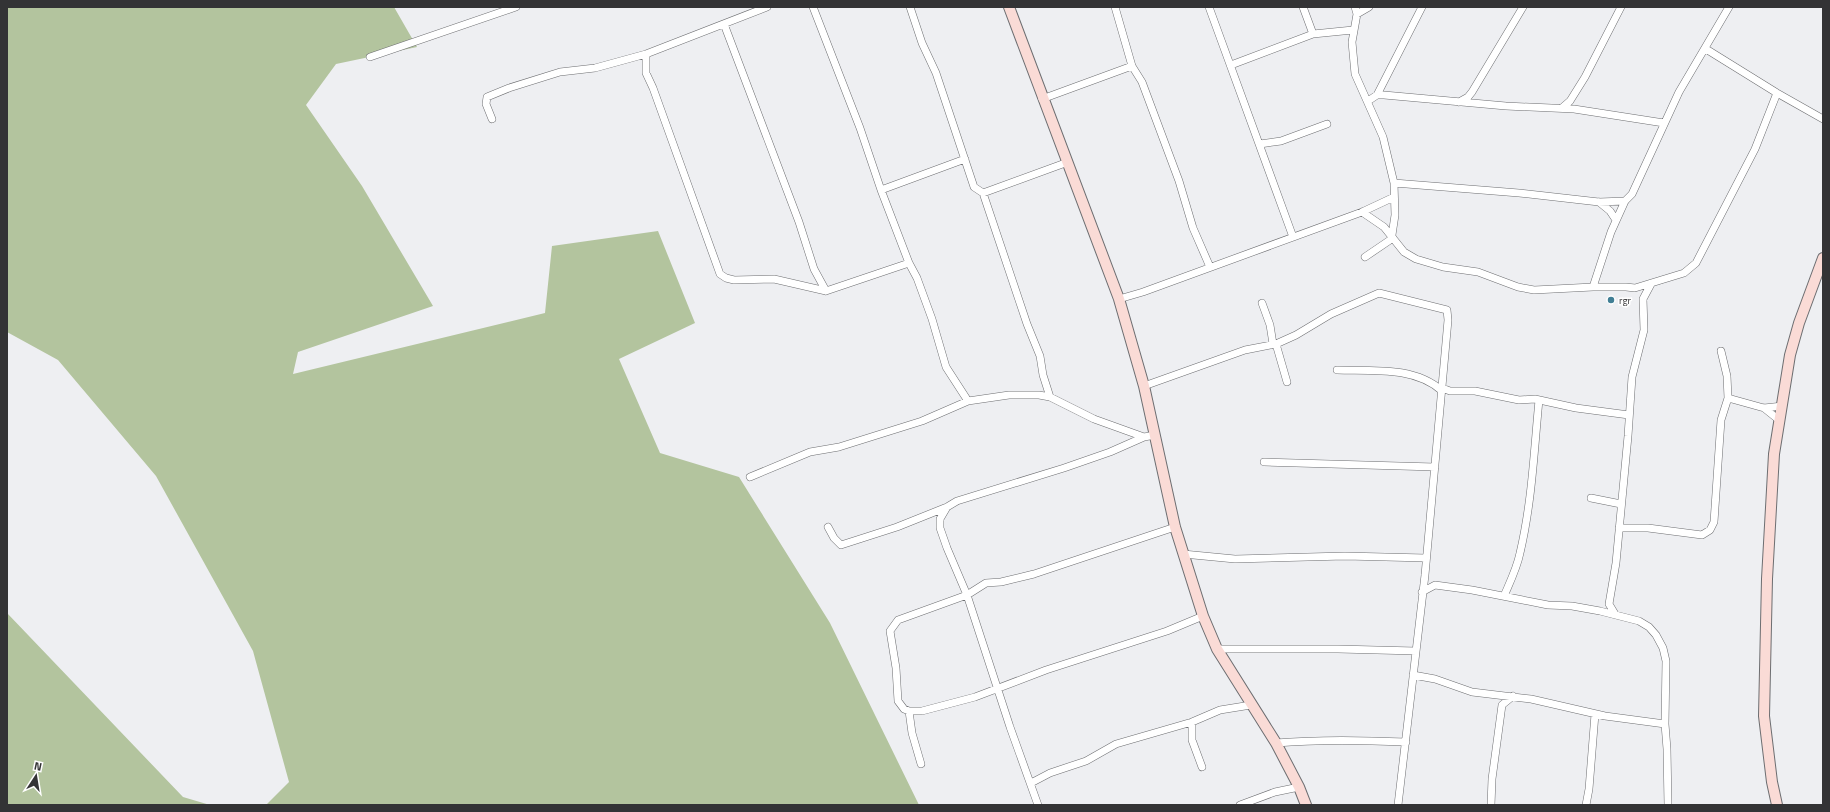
<svg xmlns="http://www.w3.org/2000/svg" width="1830" height="812" font-family="'Titillium Web',sans-serif">
	<style>
		.forest { fill: #b3c49e }
		.lines { fill: none; stroke-linecap: round; stroke-linejoin: round }
		.street-casing { stroke: #6d6e71; stroke-width: 8 }
		.secondary-casing { stroke: #6d6e71; stroke-width: 12 }
		.street { stroke: #fff; stroke-width: 7 }
		.secondary { stroke: #fadbd6; stroke-width: 10 }
		.poi-dot { fill: #407e94; stroke: #fff; stroke-width: 1.5 }
		.labels { text-anchor: middle; stroke-width: 3; stroke-linejoin: round; paint-order: stroke }
		.poi-label { font-size: 10px; fill: #333335; stroke: #fff; text-anchor: start }
	</style>
	<rect width="100%" height="100%" fill="#eeeff2"/>
	<path class="forest" d="M7 7H394L417 47 336 64 306 105 362 186 433 306 298 352 293 374 545 313 552 246 658 231 695 323 619 359 660 453 739 477 830 623 919 805H266L289 782 253 651 156 476 58 360 7 332Z
		M7 613 183 797 210 805H7Z"/>
	<g class="lines">
		<g class="street-casing">
			<path id="street" d="M767 7 646 54V73L653 88 720 274 726 278 734 280 774 279 826 291 909 263
				M813 7 860 128 881 190 909 263 917 278 932 319 946 367 968 401
				M910 7 922 43 936 73 974 187 983 193 1068 162
				M1115 7 1132 66 1142 82 1179 181 1193 228 1210 267
				M1209 7 1293 237
				M1303 7 1313 34
				M1355 7 1357 14 1352 42 1355 74 1383 137 1394 183 1395 215 1392 235
				M1357 14 1369 7
				M724 24 799 222 814 269 826 291
				M1706 49 1777 93 1823 119
				M370 57 516 7
				M1231 65 1313 34 1353 30
				M1377 95 1422 7
				M1042 99 1132 66
				M1368 101 1377 95H1384L1506 106 1574 109 1664 123
				M1459 102 1468 97 1472 92 1523 7
				M1562 108 1570 101 1585 77 1621 7
				M492 119 486 104 487 97 509 88 560 72 595 68 646 54
				M1260 144 1281 141 1327 124
				M1394 183 1519 193 1599 202 1625 201
				M881 190 965 159
				M983 193 1027 324 1040 356 1043 375 1050 397
				M1599 202 1610 211 1616 220
				M1362 212 1384 227 1404 252 1416 259 1443 267 1478 272 1518 287 1534 290 1593 287H1626L1635 288 1684 273 1696 263 1755 149 1777 93
				M1365 257 1393 238
				M1593 287 1611 232 1625 201 1632 194 1679 92 1729 7
				M1119 299 1143 292 1362 212 1394 197
				M1262 303 1270 325 1273 344
				M1276 344 1287 382
				M1337 370C1371 371 1415 366 1442 391
				M1144 386 1245 350 1276 344 1296 335 1331 314 1379 293 1447 310 1448 320 1425 575 1398 805
				M1442 388 1450 391H1475L1519 400 1535 399 1576 408 1629 415
				M1728 398 1764 408 1782 406
				M1764 408 1779 420
				M1264 462 1435 467
				M750 477 810 452 839 447 922 421 968 401 1009 395H1039L1050 397 1094 419 1144 437
				M1591 498 1621 504
				M947 507 940 519V528L947 548 967 595 1010 727 1038 805
				M828 527 834 538 841 545 897 527 947 507 957 501 1064 468 1110 452 1144 437 1155 435
				M1175 527 1034 574 1001 582 986 583 967 595 898 620 890 631 896 668 898 701 904 709 909 711H922L975 697 1046 670 1167 631 1203 616
				M1619 528H1648L1702 535 1710 530 1714 522 1721 420 1728 398 1727 376 1721 351
				M1183 554 1235 559 1345 556 1426 558
				M1422 592 1435 585 1472 590 1548 605 1572 606 1600 611 1639 621 1649 627 1656 635 1663 648 1666 661 1665 724 1667 749 1668 805
				M1504 596C1510 582 1517 568 1520 553 1532 502 1534 451 1539 400
				M1615 614 1609 604 1616 563 1628 436 1632 377 1644 330 1643 299 1651 284
				M1217 649H1338L1416 651
				M1413 675 1435 679 1472 692 1531 699 1605 716 1665 724
				M909 711 912 733 921 764
				M1192 722V740L1202 767
				M1276 743C1320 739 1363 740 1406 742
				M1031 783 1050 773 1086 761 1116 744 1192 722 1220 710 1251 705
				M1240 805 1275 792 1299 787
				M1491 805 1492 779 1502 705 1513 696
				M1586 805 1589 789 1595 714"/>
		</g>
		<g class="secondary-casing">
			<path id="secondary" d="M1009 7 1119 299 1144 386 1175 527 1203 616 1217 649 1276 743 1299 787 1306 805
				M1777 805 1772 782 1764 716 1767 579 1774 454 1790 355 1799 323 1823 258"/>
		</g>
		<use href="#street" class="street"/>
		<use href="#secondary" class="secondary"/>
	</g>
	<circle class="poi-dot" cx="1611" cy="300" r="4"/>
	<g class="labels">
		<g class="poi-label">
			<text x="1619" y="304">rgr</text>
		</g>
	</g>
	<rect width="1830" height="812" fill="none" stroke="#333335" stroke-width="16"/>
	<g transform="translate(36 776) rotate(12)" stroke="#ffffff" stroke-width="3" paint-order="stroke">
	<path d="M0-3L7 15L0 10L-7 15Z" fill="#333335"/>
	<text y="-6" font-size="11" font-weight="bold" text-anchor="middle" fill="#333335">N</text>
	</g>
</svg>
